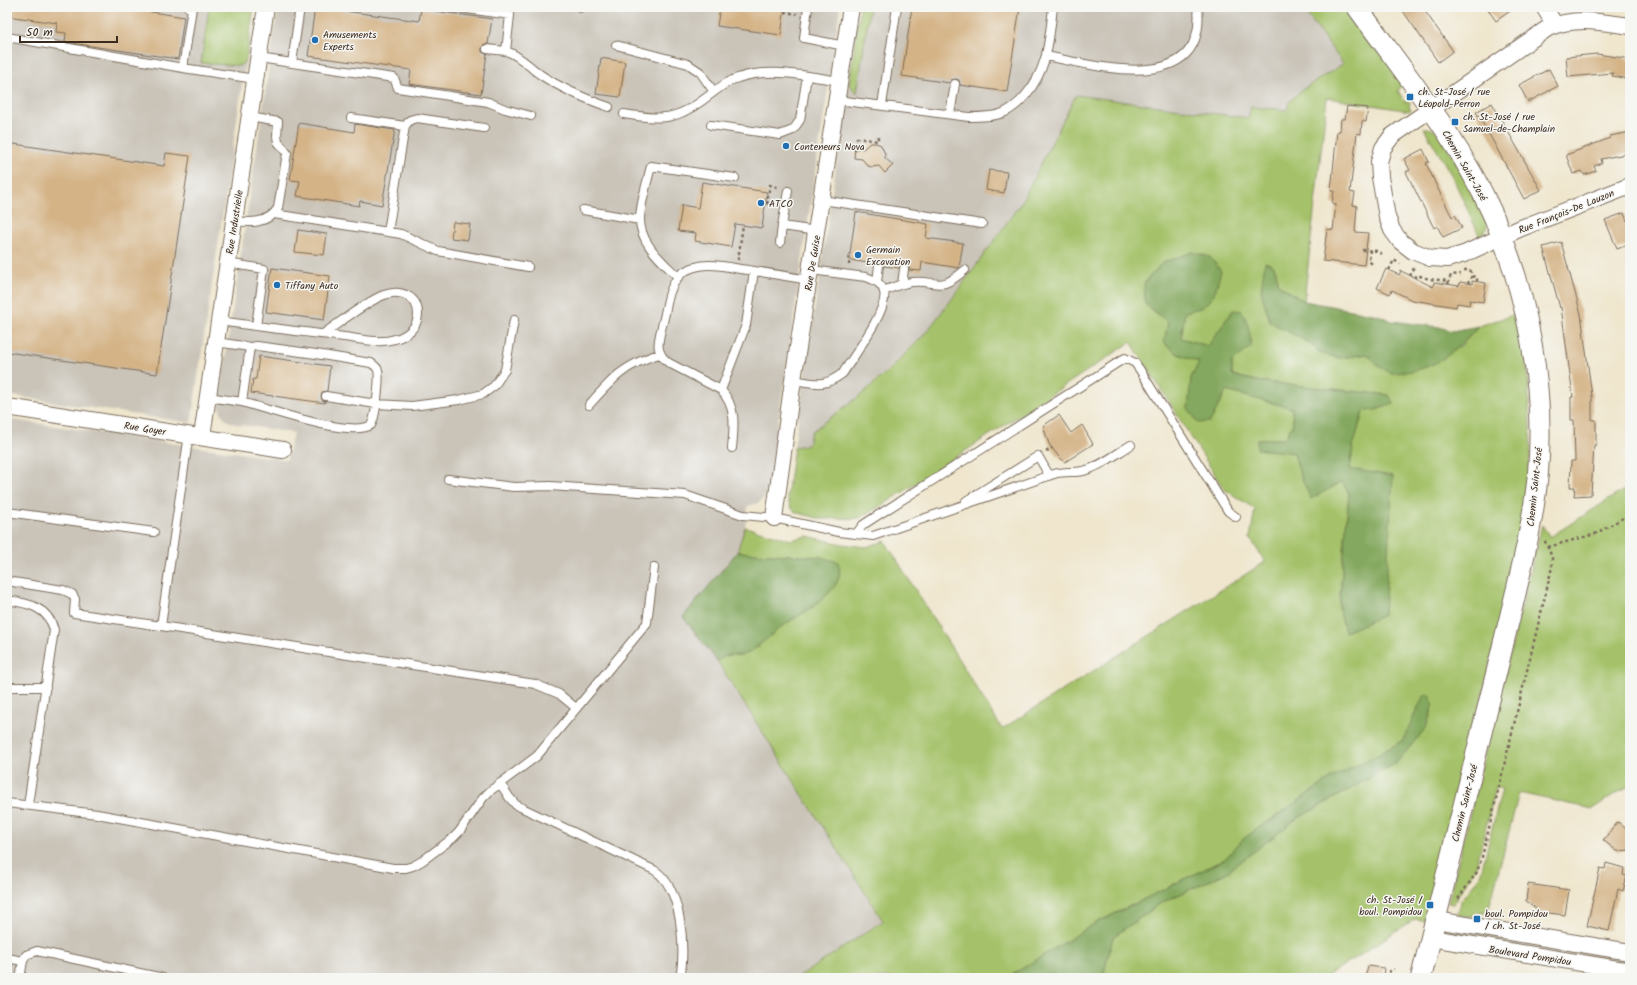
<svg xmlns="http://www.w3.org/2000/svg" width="1637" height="985" font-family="Kalam,sans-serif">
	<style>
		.industrial { fill: #c9c3b8 }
		.green { fill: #a5c26a; stroke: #707644; fill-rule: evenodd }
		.forest { fill: #84a85e; stroke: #60693e }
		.building { fill: #d4b386 }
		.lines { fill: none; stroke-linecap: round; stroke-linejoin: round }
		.service-casing { stroke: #7a6c5b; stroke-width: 10 }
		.minor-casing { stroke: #7a6c5b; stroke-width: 18 }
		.tertiary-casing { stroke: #7a6c5b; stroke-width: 22 }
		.path { stroke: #7a6c5b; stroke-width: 2.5; stroke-dasharray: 3 3; stroke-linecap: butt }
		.service { stroke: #fff; stroke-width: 8 }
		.minor { stroke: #fff; stroke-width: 16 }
		.tertiary { stroke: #fff; stroke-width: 20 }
		.poi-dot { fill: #1f6fb2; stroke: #f6f6f2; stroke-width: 1.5 }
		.labels { text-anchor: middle; stroke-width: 3; stroke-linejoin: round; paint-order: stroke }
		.poi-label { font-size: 10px; fill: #3b2a1e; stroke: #f6f6f2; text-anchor: start }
		.street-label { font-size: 10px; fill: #3b2a1e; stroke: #f6f6f2 }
	</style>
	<rect width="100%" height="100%" fill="#f6f6f2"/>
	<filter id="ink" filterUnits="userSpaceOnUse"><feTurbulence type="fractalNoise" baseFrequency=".025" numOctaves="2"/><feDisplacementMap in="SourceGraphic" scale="8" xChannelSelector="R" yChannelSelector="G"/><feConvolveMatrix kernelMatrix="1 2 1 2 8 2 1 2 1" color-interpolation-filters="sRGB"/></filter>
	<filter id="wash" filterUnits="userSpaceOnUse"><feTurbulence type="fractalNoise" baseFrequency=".012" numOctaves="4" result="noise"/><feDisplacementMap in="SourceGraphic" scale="16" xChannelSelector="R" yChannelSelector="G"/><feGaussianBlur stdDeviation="0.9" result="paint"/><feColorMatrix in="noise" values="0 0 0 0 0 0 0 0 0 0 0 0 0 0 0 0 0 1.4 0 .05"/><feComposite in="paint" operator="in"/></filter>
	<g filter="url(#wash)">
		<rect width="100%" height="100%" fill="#efe6cd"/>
		<path class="industrial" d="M7 7H254L191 423 7 395Z
			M278 7H840L768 489 764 498 758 503 748 506 745 527 737 552 683 617 717 661 883 922 797 978H7V419L287 460 293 433 235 424 228 421 223 416 220 410 219 401Z
			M860 7H1302L1343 64 1321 78 1288 111 1251 107 1248 118 1076 95 1021 203 949 303 923 336 861 395 811 432 808 445 794 447Z"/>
		<path class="green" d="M209 7H254L246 61 239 66 201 63Z
			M860 7H870L857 93 849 85Z
			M1302 7H1349L1404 86H1401L1398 91 1404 101 1410 102 1409 108 1411 109 1410 111 1327 98 1304 301 1279 285 1275 268 1268 263 1289 332 1308 342 1322 354 1340 358 1367 354 1378 365 1460 347 1479 326 1519 313 1527 357 1531 447 1523 525 1429 921 1415 919 1324 978H1107L1104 972 1113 937 1161 903 1226 873 1295 820 1396 763 1426 728 1433 707 1430 695 1418 707 1403 740 1378 755 1333 777 1243 839 1225 859 1094 924 1007 978H797L883 921 717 661 726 655 747 654 782 626 815 606 821 557 737 552 745 527 791 540 807 536 842 544 866 547 885 541 1002 729 1265 562 1250 538 1255 509 1224 489 1131 342 883 505 859 518 821 519 795 512 790 506 787 497 794 447 808 445 811 432 861 395 890 369 923 336 949 303 1021 203 1076 95 1248 118 1251 107 1287 110 1289 102 1300 91 1343 64ZM1193 252 1203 307 1185 312 1181 338 1208 346 1233 310 1232 375 1256 381 1389 395 1393 403 1379 409 1363 412 1353 446 1350 469 1384 615 1345 632 1339 608 1349 493 1342 482 1300 475 1294 453 1257 439H1285L1293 424 1292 408 1226 391 1218 407 1191 378 1199 362 1178 354 1164 343 1168 322 1144 283 1162 263Z
			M1424 128C1434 128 1438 132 1444 140L1488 223 1486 229 1480 237 1453 178Z
			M1630 486V785L1592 809 1519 793 1488 912H1476L1471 917 1459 915 1457 912 1461 900 1476 882 1481 873 1502 789 1496 787 1476 867 1453 904 1448 903 1542 525 1550 537Z"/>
		<path class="forest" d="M1193 252 1210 257 1221 271 1214 295 1203 307 1185 312 1181 338 1208 346 1233 310 1242 311C1248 323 1251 334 1251 347L1232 362V375L1256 381 1389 395 1393 403 1379 409 1363 412 1353 447 1350 469 1393 476 1384 615 1345 632 1339 608 1349 493 1342 482 1311 499 1300 475 1294 453 1257 449V439H1285L1293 424 1292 408 1226 391 1210 422 1198 423 1188 408 1191 378 1199 362 1178 354 1164 343 1168 322 1145 304 1144 284 1162 263Z
			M1265 262 1268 263 1275 268 1279 285 1304 301 1378 315 1392 321 1439 327 1452 331 1479 326C1457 349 1438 369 1404 372 1401 372 1395 374 1392 373 1382 370 1374 361 1367 354L1340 358 1322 354 1308 342 1270 322 1261 291Z
			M737 552 821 557 838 562C850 592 799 613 780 628 773 633 753 652 746 654 733 658 731 651 717 661L683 617Z
			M1430 694 1433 707 1426 728 1396 763 1295 820 1226 873 1161 903 1113 937 1104 972 1107 978H1007L1094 924 1225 859 1243 839 1333 777 1378 755 1403 740 1423 697Z"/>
		<g id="blocks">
			<path class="building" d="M7 7H139V10L184 17 178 59 65 42 66 33 56 32 57 23 7 16Z
				M315 7 419 21 421 9 492 19 488 44H484L482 48V52L487 54 481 94 409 84 411 70 308 56Z
				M720 7H785L781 35 717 26Z
				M912 7H1020L1007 92 960 85 959 80 956 79 951 80 950 83 902 76Z
				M1409 7H1422L1453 51 1438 62 1403 11Z
				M1486 7H1516L1496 21Z
				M1597 54 1630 59V79L1612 76 1613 73 1568 77 1566 57Z
				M601 58 625 62 620 97 596 94Z
				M1549 69 1558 86 1528 102 1519 85Z
				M1492 103 1541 190 1524 199 1489 134 1476 112Z
				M1347 106 1368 108 1366 122 1362 121 1361 134 1357 133 1350 192 1355 193 1353 205 1357 206 1355 232 1368 233 1364 265 1323 261 1327 229 1333 230 1336 204 1332 203 1334 191H1331L1337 131H1340L1341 119H1345Z
				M299 123 354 132 355 124 395 130 382 205 360 201 359 206 297 196 300 181 290 180Z
				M1630 132V153L1601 159 1602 163 1594 166 1596 171 1584 175 1582 171 1573 174 1566 155 1610 138V136Z
				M7 143 164 166 166 153 190 156 157 374 7 352Z
				M870 143H876L881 145 885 154V158L893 165 885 173 879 166 872 167 868 166 862 159 854 158 855 148 863 149Z
				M1423 149 1429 162 1426 163 1437 187 1452 217 1455 215 1462 228 1443 237 1437 226 1434 228 1406 172 1410 170 1404 159Z
				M989 170 1007 172 1004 193 986 190Z
				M702 182 767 192 762 228 735 224 731 247 695 241 696 233 678 231 682 205 698 208Z
				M856 212 928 224 926 238 963 243 959 268 922 262 921 271 909 270V267L905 264H902L899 268 884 266V262L880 260H876L874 264 849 260Z
				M1624 213 1627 221 1630 220V244L1617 249 1605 220Z
				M453 222 470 224 468 240 451 238Z
				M298 230 327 234 324 255 295 252Z
				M1561 242 1581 314 1592 396V420H1596V445H1594L1591 495 1574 496 1575 487H1570L1571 461H1575L1574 420H1571V397H1573L1561 307 1560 308 1543 247Z
				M272 268 330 276 324 320 266 312Z
				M1386 269 1399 275 1401 271 1433 287 1434 282 1459 286 1460 282 1472 284V281L1486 283 1483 302 1470 300 1469 305 1457 303 1456 307 1412 300 1392 290 1390 294 1377 288Z
				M259 356 330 366 327 391 322 392 321 396 322 400 325 401V403L251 393 253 379H256Z
				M1059 415 1071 433 1082 425 1093 444 1065 462 1059 457 1049 444 1043 426Z
				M1618 822 1630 832V850L1617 851 1603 840Z
				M1606 863 1624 868 1623 875 1627 876 1623 891 1618 889 1609 931 1587 926 1600 868 1605 869Z
				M1528 884 1569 890 1565 915 1541 912 1526 901Z
				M1368 966 1384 968 1383 978H1365Z"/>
		</g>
	</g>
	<g filter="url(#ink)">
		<use href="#blocks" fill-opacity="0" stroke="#7a6c5b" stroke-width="1"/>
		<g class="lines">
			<g class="service-casing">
				<path id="service" d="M454 7 510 15 506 51 487 49
					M808 7 804 38 845 46
					M580 8V7
					M7 37 183 68 255 79
					M616 45 688 64 700 72 714 92
					M506 51C521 56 529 67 541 75 562 89 586 99 609 107
					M1046 56C1097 66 1207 98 1198 7
					M259 58 292 63 300 7
					M292 63 394 78 398 88 488 102 505 109 531 116
					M183 68 192 8 188 7
					M837 100 969 117C980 117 990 117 1000 114 1010 111 1018 104 1025 96 1048 69 1049 41 1053 7
					M882 105 897 7
					M624 114C662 120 676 121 707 97 717 90 726 81 738 78 770 67 807 76 840 81
					M950 114 955 84
					M351 118 405 126 388 232
					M711 125 780 135 793 130 800 120 807 76
					M405 126 410 120 417 118 484 128
					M788 191 782 226 817 231
					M822 200 982 224
					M583 210 640 220
					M274 214 401 234 438 251 528 267
					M234 221C250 223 268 224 278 208L287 153 278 142 277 136 278 122 250 117
					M780 243 782 226
					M678 277C663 262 639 243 640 218 641 201 647 183 651 166L735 178
					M877 282 879 265
					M902 284 904 269
					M884 291C893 287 902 283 912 282 940 280 938 293 965 270
					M219 321 256 326 264 269 227 263
					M256 326C285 330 315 333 344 337 360 339 379 344 395 339 407 336 418 327 418 314 418 306 415 300 408 296 401 292 392 292 384 295 367 301 339 323 323 334
					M793 380C816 383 824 388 843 373 853 357 889 309 884 292 882 283 874 280 866 277L811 270
					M721 390 746 325 754 271
					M326 396 376 404 412 406 459 400 483 394 494 386 505 370 514 320
					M208 397 242 402 250 347 216 342
					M242 402C267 409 351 438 371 425 376 418 380 378 378 370 377 367 374 365 371 363L316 354 257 346 250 347
					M589 405C613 378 624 365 659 354
					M732 448C734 426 737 408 721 390L669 363C653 352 659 339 663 322 667 307 668 286 681 274 688 268 700 265 709 265 719 265 730 267 740 269 763 272 786 276 809 280
					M448 479 514 487 550 486 685 495 743 515 774 518 839 532 873 536 1054 474C1064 471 1074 473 1083 471 1100 467 1116 454 1131 445
					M966 501 1038 456 1049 475
					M7 512 154 532
					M856 534 863 525 872 519 1125 358 1135 363 1140 370 1228 511 1236 517
					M7 581 63 590 72 594 75 599 74 613 161 626 189 434
					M7 600C28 603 48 607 54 630L28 805
					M161 626 535 684 559 694 576 708
					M7 687H46
					M500 783 509 797 516 805 654 870C682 887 686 949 680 978
					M7 803 97 814 393 868H406L413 866 422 861 453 838 459 832 483 798 490 791 537 756 647 623 654 567
					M7 958 23 961 20 978
					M23 961 26 955 37 951 163 978"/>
			</g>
			<g class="minor-casing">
				<path id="minor" d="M1544 7 1555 25
					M1630 26C1602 22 1575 16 1548 28L1392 136 1383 148 1379 162 1380 177 1387 217 1392 230 1400 241 1413 251 1430 258 1447 259 1464 254 1521 228 1630 186
					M7 407 283 450
					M202 436 266 7
					M774 518 793 380 851 7
					M1436 920 1630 952
					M1431 938 1630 971"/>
			</g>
			<g class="tertiary-casing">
				<path id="tertiary" d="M1357 7C1405 74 1459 139 1493 215 1528 295 1545 386 1538 473 1534 516 1524 558 1514 600 1505 636 1497 671 1488 706 1466 797 1443 887 1421 978"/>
			</g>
			<path class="path" d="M784 12 797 14
				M855 151 857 138 878 141V134
				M766 203 777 205
				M767 204 770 185 780 188
				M1362 250 1378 251 1383 255
				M1370 250 1369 261 1373 265
				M738 260 743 225
				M849 265 850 253
				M1389 270 1394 260 1400 264
				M1464 270H1470C1473 275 1471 279 1468 283
				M1410 276 1415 266
				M1472 276 1477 278V281
				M1415 278 1417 275 1429 279 1449 281
				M1448 284 1451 275 1461 274
				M1046 452 1052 448
				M1548 547 1595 534 1630 514
				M1458 899 1477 872 1482 857 1552 567V557L1544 539
				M1386 978 1390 971 1394 969"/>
			<use href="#service" class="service"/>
			<use href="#minor" class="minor"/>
			<use href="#tertiary" class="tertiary"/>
		</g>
	</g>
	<g class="poi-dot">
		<circle cx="315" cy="40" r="4"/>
		<rect x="1406" y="93" width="8" height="8" rx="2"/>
		<rect x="1451" y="118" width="8" height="8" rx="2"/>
		<circle cx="786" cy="146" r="4"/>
		<circle cx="761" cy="203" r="4"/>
		<circle cx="858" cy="255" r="4"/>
		<circle cx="277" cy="285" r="4"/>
		<rect x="1426" y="901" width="8" height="8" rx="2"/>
		<rect x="1473" y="915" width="8" height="8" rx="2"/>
	</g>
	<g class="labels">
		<g class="poi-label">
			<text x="323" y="38">Amusements<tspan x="323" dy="12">Experts</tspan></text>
			<text x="1418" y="95">ch. St-José / rue<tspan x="1418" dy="12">Léopold-Perron</tspan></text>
			<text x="1463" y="120">ch. St-José / rue<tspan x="1463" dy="12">Samuel-de-Champlain</tspan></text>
			<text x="794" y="150">Conteneurs Nova</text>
			<text x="769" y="207">ATCO</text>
			<text x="866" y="253">Germain<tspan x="866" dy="12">Excavation</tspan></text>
			<text x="285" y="289">Tiffany Auto</text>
			<text x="1422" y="903" text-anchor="end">ch. St-José /<tspan x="1422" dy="12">boul. Pompidou</tspan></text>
			<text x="1485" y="917">boul. Pompidou<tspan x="1485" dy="12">/ ch. St-José</tspan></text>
		</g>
		<g class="street-label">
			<text transform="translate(1465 165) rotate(60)" y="4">Chemin Saint-José</text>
			<text transform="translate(1566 211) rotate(-22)" y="4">Rue François-De Lauzon</text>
			<text transform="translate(234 222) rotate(-81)" y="4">Rue Industrielle</text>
			<text transform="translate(812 263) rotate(-81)" y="4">Rue De Guise</text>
			<text transform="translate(145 428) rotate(9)" y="4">Rue Goyer</text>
			<text transform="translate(1534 487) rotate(-84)" y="4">Chemin Saint-José</text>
			<text transform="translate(1464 803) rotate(-76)" y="4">Chemin Saint-José</text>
			<text transform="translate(1530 955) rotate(9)" y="4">Boulevard Pompidou</text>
		</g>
	</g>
	<rect width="1637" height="985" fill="none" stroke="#f6f6f2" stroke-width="24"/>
	<path d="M20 36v6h97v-6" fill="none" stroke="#3b2a1e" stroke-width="2"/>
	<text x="26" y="36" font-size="12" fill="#3b2a1e" stroke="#f6f6f2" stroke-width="3" paint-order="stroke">50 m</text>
</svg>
